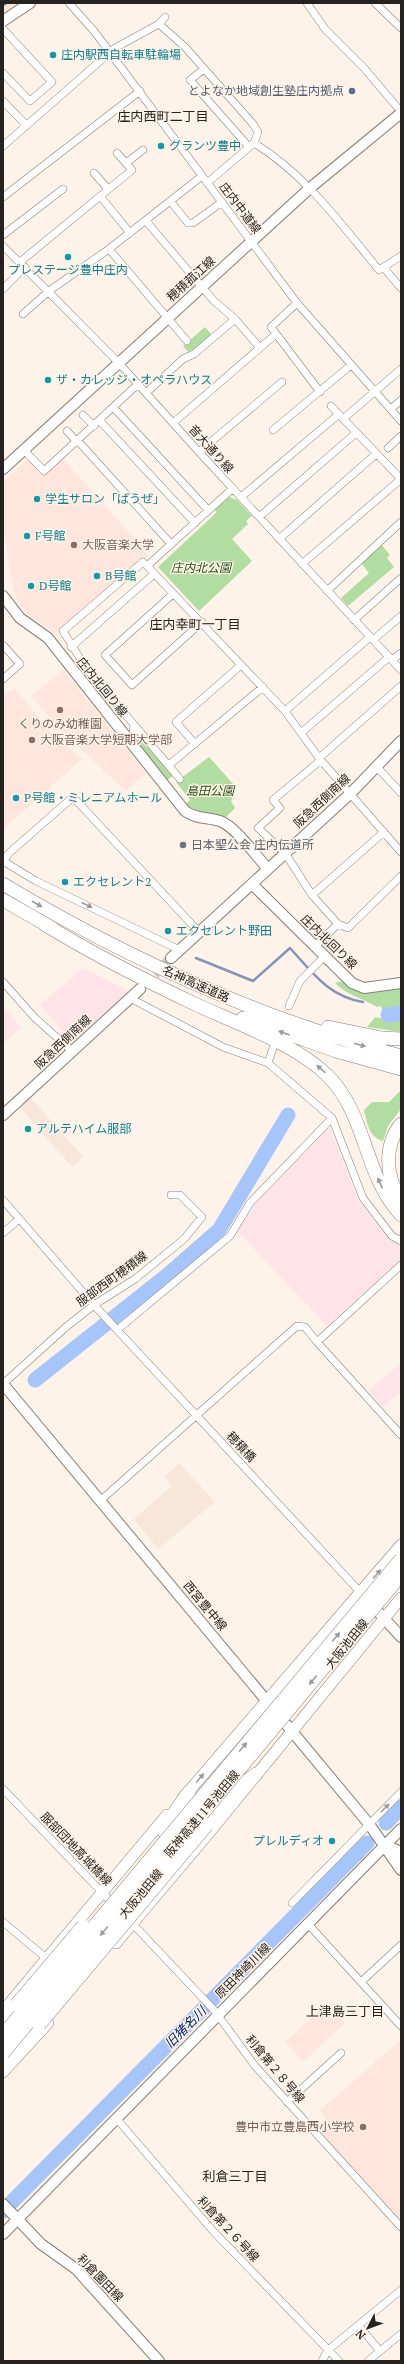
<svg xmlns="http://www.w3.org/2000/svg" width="404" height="2364" font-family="'PT Serif','Noto Sans JP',serif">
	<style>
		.built { fill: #f8e7d8 }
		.industrial { fill: #fee4e8 }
		.education { fill: #fee6dc }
		.green { fill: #b1dda1 }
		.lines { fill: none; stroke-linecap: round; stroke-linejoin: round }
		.stream { stroke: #8095b9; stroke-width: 2.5 }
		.river { stroke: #a6c6fb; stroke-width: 15 }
		.secondary-tunnel { stroke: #d3c9c1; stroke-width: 10; stroke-dasharray: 10 5; stroke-linecap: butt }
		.street-casing { stroke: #887f76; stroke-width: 8 }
		.secondary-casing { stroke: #887f76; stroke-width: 12 }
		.primary-casing { stroke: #887f76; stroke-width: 12 }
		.highway-casing { stroke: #887f76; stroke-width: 14 }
		.street { stroke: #fff; stroke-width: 7 }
		.secondary { stroke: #fff; stroke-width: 10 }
		.primary { stroke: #fff; stroke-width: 11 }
		.highway { stroke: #fff; stroke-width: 13 }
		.rail { stroke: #66605b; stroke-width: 2.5; stroke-dasharray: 5 5; stroke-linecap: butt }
		.highway-bridge-casing { stroke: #887f76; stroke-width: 14; stroke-linecap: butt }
		.highway-bridge { stroke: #fff; stroke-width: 13 }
		.oneway { fill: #9d9c9a }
		.culture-dot { fill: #0f9aa8; stroke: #fef3e9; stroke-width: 1.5 }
		.service-dot { fill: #5c6f8a; stroke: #fef3e9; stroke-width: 1.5 }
		.education-dot { fill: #8d6e63; stroke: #fef3e9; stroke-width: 1.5 }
		.worship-dot { fill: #6b7280; stroke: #fef3e9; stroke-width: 1.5 }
		.labels { text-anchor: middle; stroke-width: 3; stroke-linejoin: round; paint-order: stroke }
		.culture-label { font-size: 12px; fill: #0d838f; stroke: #fef3e9; text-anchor: start }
		.service-label { font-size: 12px; fill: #4e5e75; stroke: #fef3e9; text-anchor: end }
		.street-label { font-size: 12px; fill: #26221f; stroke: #fef3e9 }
		.education-label { font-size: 12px; fill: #785e54; stroke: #fef3e9; text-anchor: start }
		.park-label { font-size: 12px; font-style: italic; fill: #24510e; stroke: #fef3e9 }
		.worship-label { font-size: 12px; fill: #5b616d; stroke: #fef3e9; text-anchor: start }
		.neighbourhood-label { font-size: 13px; fill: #26221f; stroke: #fef3e9 }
		.water-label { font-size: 13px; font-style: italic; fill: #002872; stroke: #fef3e9 }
	</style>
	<rect width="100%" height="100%" fill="#fef3e9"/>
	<path class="built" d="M3 3H22L3 16Z
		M29 1096 83 1157 72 1167 18 1105Z
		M179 1463 215 1502 158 1549 134 1519 172 1486 164 1477Z"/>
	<path class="industrial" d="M83 968 129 991 75 1041 70 1040 40 1005Z
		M3 1007 21 1027 3 1044Z
		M325 1127 330 1128 358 1200 384 1234 401 1246V1259L327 1326 237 1231 262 1194Z
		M401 1363V1392L383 1407 369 1390Z"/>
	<path class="education" d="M62 458 149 555 60 631 54 633 25 612 17 600 12 583 3 528V482L26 461 31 462 43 475Z
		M63 670 146 773 126 791 66 735 31 696Z
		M14 688 50 731 82 759 3 829V696Z
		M327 2004 345 2023 303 2062 285 2042Z
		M401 2040V2221L320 2131 329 2123 320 2110Z"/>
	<path class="green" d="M205 327 212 335 199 347 188 352 183 346Z
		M229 497 237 500 252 516 246 521 248 524 232 539 252 561 199 611 158 567 216 513 215 509Z
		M381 544 390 555 387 558 394 567 348 606 341 598 369 573 361 563Z
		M135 730 174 775 166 781 138 747Z
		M209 757 235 786 233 788 235 794 231 801 235 808 226 817C211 813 197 814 186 804L190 800 176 782Z
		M343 981 401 987V1032L367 1027 375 1017 384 1019 381 1006 377 1007C363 998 346 995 335 983Z
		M401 1090V1109L388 1126 383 1141C369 1138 367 1122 364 1110L372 1102H389Z"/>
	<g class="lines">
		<path class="stream" d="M196 958 253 981 290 948C312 972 328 996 363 1002"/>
		<path class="river" d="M388 1015 401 1013
			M35 1380 170 1273 219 1230 288 1115
			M386 1823 401 1807
			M3 2211 367 1843"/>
		<path class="secondary-tunnel" d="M144 985 171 958"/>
		<g class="street-casing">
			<path id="street" d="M69 3 94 31 297 303 401 421
				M307 3 325 29 364 68 397 107
				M375 3 401 28
				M159 24 165 17
				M3 29 52 82 30 101 3 73
				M204 69 190 80 249 147
				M3 101 26 125
				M3 146 115 48 159 24 185 47 253 124 258 132 254 143
				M126 163 143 150
				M94 173 108 189
				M207 183 254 143C306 175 341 224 379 270L401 256
				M100 196 130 233
				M3 197 140 91
				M171 202 188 223H193L222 202
				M146 221 214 301 235 319 260 348
				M3 235 63 189
				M3 246 118 362 199 452 401 670
				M109 249 187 341
				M20 262 132 170 117 153
				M384 268 401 288
				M3 289 25 267
				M297 303 271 327 320 392
				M23 314 49 291 109 249 202 176
				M146 393 183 359 194 354 235 319
				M331 406 401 479
				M114 408 208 510
				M391 409 401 400
				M83 415 94 426
				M343 419 401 369
				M100 421 195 523
				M173 423 276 334
				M273 430 351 365
				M67 431 77 442
				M78 441 171 544
				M388 448 401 436
				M24 450 44 471 138 384
				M199 452 282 382
				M232 489 147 566 285 711 319 758 401 852
				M241 497 339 414
				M259 517 356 433
				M279 539 376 454
				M302 564 401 479
				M147 566 143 562 63 631 86 668 180 779
				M327 591 401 522
				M173 594 105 655 132 685 202 622
				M354 620 401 578
				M373 640 401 616
				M3 645 20 664 3 679
				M71 647 154 574
				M392 660 401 653
				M285 711 370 637
				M301 733 389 657
				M132 744 134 725
				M195 744 176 722 241 665
				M319 758 401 686
				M321 760 273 800 280 808 258 828 285 853 312 895 338 924
				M169 765 263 687
				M376 766 401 793
				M3 861 36 881 180 950
				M4 862 8 854 73 797 199 932
				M312 895 384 832
				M315 946 338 924 348 928 401 876
				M3 982 35 1018 72 1051
				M130 998 223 1047 268 1063 332 1118 363 1198 392 1236 401 1241
				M289 1006 300 981 325 956
				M268 1063 273 1048
				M3 1200 94 1305 361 1593
				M3 1233 19 1219
				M117 1330 230 1236 250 1203 332 1118
				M317 1342 401 1435
				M3 1384 66 1327 94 1305 135 1279 184 1239 202 1217 180 1195H171
				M100 1501 297 1326 305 1327 317 1342 401 1265
				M3 1789 114 1905
				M292 1903 401 1792
				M130 1921 214 2010 255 2066 401 2227
				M3 1922 46 1958
				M308 1924 401 2026
				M361 1982 401 1945
				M287 2102 341 2053
				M116 2118 213 2231 339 2361
				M359 2326 380 2351
				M322 2361 328 2350 401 2290
				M368 2361 401 2334"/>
		</g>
		<g class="secondary-casing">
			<path id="secondary" d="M3 21 30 3
				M3 469 310 188 401 113
				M3 596 20 618 48 638 185 811C196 819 207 817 220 821 235 826 257 857 268 869
				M252 884 352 983 364 988 401 983
				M171 958 351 793 401 741
				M3 1115 140 989
				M3 1384 369 1824 401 1870
				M370 1603 401 1637
				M385 1845 397 1850 401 1855
				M3 2204 41 2244 76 2269 159 2361
				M3 2234 401 1829"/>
		</g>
		<g class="primary-casing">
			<path id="primary" d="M183 1798 401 1545
				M116 1943 213 1828 401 1598
				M3 2011 167 1815
				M3 2072 48 2023"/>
		</g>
		<g class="highway-casing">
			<path id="highway" d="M3 884C128 959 260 1019 401 1056
				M3 900 52 928
				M44 924C93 954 144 980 197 1005 238 1024 298 1045 329 1077 367 1116 364 1176 401 1215
				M243 1018 336 1051 401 1069
				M328 1027 382 1038 401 1039
				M401 1124C384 1145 385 1177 401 1199
				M207 1825 236 1789 256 1774
				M162 1830 189 1792
				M3 2022 16 2005
				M3 2061 39 2025"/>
		</g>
		<use href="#street" class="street"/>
		<use href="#secondary" class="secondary"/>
		<use href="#primary" class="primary"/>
		<use href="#highway" class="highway"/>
		<path class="rail" d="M3 5 6 3"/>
		<g class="highway-bridge-casing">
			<path id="highway-bridge" d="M16 2005 83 1926
				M39 2025 207 1825
				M3 2035 401 1559
				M3 2053 401 1575"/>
		</g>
		<use href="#highway-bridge" class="highway-bridge"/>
	</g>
	<defs><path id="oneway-solid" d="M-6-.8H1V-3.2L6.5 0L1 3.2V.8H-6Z"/></defs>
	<g class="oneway">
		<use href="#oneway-solid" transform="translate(37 904) rotate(30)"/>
		<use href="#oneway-solid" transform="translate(87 905) rotate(25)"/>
		<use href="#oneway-solid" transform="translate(284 1033) rotate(-160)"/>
		<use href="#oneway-solid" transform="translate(360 1045) rotate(16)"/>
		<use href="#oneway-solid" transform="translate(321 1069) rotate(-138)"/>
		<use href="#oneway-solid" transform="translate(380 1183) rotate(-114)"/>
		<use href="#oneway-solid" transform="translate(377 1574) rotate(-50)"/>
		<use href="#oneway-solid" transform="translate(336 1637) rotate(-50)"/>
		<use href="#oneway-solid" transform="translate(313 1680) rotate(130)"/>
		<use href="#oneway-solid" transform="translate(243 1747) rotate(-50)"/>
		<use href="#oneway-solid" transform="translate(200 1778) rotate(-50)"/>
		<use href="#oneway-solid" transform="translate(385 1808) rotate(-45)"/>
		<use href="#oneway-solid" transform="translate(104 1931) rotate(130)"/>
	</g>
	<g class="culture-dot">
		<circle cx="53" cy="55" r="4"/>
		<circle cx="161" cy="146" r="4"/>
		<circle cx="68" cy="257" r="4"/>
		<circle cx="48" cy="380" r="4"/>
		<circle cx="37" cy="499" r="4"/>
		<circle cx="27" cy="536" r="4"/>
		<circle cx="97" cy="576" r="4"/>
		<circle cx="31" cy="586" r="4"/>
		<circle cx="16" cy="798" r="4"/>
		<circle cx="65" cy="882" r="4"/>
		<circle cx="168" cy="931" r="4"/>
		<circle cx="28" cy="1129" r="4"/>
		<circle cx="332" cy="1841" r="4"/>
	</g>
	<circle class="service-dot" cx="352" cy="91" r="4"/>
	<g class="education-dot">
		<circle cx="74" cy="545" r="4"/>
		<circle cx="60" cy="710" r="4"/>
		<circle cx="32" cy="740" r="4"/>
		<circle cx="363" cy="2127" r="4"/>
	</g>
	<circle class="worship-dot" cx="183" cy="845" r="4"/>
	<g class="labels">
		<g class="culture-label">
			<text x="61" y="59">庄内駅西自転車駐輪場</text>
			<text x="169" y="150">グランツ豊中</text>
			<text x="68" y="274" text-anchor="middle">プレステージ豊中庄内</text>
			<text x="56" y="384">ザ・カレッジ・オペラハウス</text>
			<text x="45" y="503">学生サロン「ぱうぜ」</text>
			<text x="35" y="540">F号館</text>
			<text x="105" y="580">B号館</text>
			<text x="39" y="590">D号館</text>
			<text x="24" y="802">P号館・ミレニアムホール</text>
			<text x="73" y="886">エクセレント2</text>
			<text x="176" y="935">エクセレント野田</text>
			<text x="36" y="1133">アルテハイム服部</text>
			<text x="324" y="1845" text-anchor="end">プレルディオ</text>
		</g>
		<g class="service-label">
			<text x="344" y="95">とよなか地域創生塾庄内拠点</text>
		</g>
		<g class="street-label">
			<text transform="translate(240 208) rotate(53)" y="4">庄内中道線</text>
			<text transform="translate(191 279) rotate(-42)" y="4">穂積菰江線</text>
			<text transform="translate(211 449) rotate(48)" y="4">音大通り線</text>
			<text transform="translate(102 687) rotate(51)" y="4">庄内北回り線</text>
			<text transform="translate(322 801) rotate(-43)" y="4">阪急西側南線</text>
			<text transform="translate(329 942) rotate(44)" y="4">庄内北回り線</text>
			<text transform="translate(196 984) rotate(24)" y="4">名神高速道路</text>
			<text transform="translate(63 1042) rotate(-43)" y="4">阪急西側南線</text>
			<text transform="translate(112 1279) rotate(-36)" y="4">服部西町穂積線</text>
			<text transform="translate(241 1447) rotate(47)" y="4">穂積橋</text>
			<text transform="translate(205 1606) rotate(50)" y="4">西宮豊中線</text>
			<text transform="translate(347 1644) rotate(-51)" y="4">大阪池田線</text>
			<text transform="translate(202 1814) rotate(-50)" y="4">阪神高速11号池田線</text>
			<text transform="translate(76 1849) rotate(46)" y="4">服部団地高城橋線</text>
			<text transform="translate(141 1894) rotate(-50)" y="4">大阪池田線</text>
			<text transform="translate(243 1971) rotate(-45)" y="4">原田神崎川線</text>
			<text transform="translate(275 2069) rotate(50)" y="4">利倉第２８号線</text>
			<text transform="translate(228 2229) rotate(47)" y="4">利倉第２６号線</text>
			<text transform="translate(100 2278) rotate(46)" y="4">利倉園田線</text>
		</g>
		<g class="education-label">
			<text x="82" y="549">大阪音楽大学</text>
			<text x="60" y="728" text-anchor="middle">くりのみ幼稚園</text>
			<text x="40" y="744">大阪音楽大学短期大学部</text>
			<text x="355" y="2131" text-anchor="end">豊中市立豊島西小学校</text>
		</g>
		<g class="park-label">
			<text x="201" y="572">庄内北公園</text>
			<text x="210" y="795">島田公園</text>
		</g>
		<g class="worship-label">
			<text x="191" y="849">日本聖公会 庄内伝道所</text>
		</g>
		<g class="neighbourhood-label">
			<text x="163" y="121">庄内西町二丁目</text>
			<text x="195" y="629">庄内幸町一丁目</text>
			<text x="345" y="2016">上津島三丁目</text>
			<text x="235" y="2181">利倉三丁目</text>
		</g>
		<g class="water-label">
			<text transform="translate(185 2027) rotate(-45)" y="5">旧猪名川</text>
		</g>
	</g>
	<rect width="404" height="2364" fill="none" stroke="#26221f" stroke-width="8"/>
	<g transform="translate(368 2328) rotate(228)" stroke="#fef3e9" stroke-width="3" paint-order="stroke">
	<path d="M0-3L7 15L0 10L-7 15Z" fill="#26221f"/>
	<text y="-6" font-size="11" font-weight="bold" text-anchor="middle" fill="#26221f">N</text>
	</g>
</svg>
